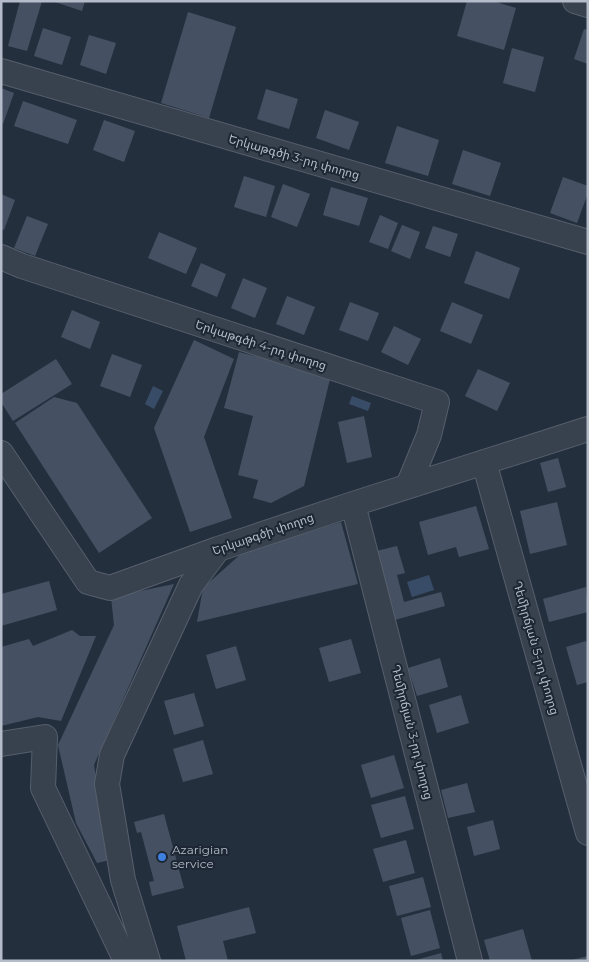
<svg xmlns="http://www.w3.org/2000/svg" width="589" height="962" font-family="Montserrat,'Noto Sans Armenian',sans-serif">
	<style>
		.water { fill: #394c67 }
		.building { fill: #455162 }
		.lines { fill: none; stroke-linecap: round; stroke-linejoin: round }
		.minor-casing { stroke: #565f6c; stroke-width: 26 }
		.minor { stroke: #38414e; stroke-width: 24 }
		.shop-dot { fill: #3f7fe0; stroke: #1d2633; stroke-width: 2 }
		.labels { text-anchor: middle; stroke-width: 4; stroke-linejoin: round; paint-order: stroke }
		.street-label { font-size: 12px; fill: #b4bcc9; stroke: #1d2633 }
		.poi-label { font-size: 12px; fill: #b4bcc9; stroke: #1d2633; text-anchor: start }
	</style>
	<rect width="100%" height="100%" fill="#242f3e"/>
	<path class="water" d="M153 386 163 391 154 409 145 404Z
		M352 396 371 403 368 411 349 404Z
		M429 575 434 590 412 597 407 582Z"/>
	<path class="building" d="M20 1H42L27 51 8 46Z
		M52 1H85L82 11Z
		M467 1H493L516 8 504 50 457 36Z
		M188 12 236 27 209 118 161 103Z
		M43 28 71 37 62 65 34 56Z
		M584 29 588 30V64L574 59Z
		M89 35 116 43 106 74 80 65Z
		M512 48 544 57 535 92 503 83Z
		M1 88 14 93 3 124 1 123Z
		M266 89 298 99 289 129 257 119Z
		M23 101 77 120 68 144 14 126Z
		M325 110 359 122 349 150 316 138Z
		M104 120 135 131 124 162 93 150Z
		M397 126 439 140 428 176 385 163Z
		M463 150 501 163 490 196 452 184Z
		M244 176 275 186 266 217 234 207Z
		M563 177 588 186V193L577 223 550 213Z
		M283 184 310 194 297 227 271 217Z
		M331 187 368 198 359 226 323 215Z
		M1 194 15 200 4 230 1 229Z
		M380 215 398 223 388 249 369 242Z
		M27 216 48 224 35 256 14 248Z
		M402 225 420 232 410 259 391 251Z
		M433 226 458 234 450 257 425 248Z
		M159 232 197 248 186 274 148 258Z
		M476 251 520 268 509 299 464 283Z
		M201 263 226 274 217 297 191 286Z
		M243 278 267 288 255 318 231 308Z
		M287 296 315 307 304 335 276 324Z
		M350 302 379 313 368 341 339 330Z
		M452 302 483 315 471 344 440 331Z
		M72 310 100 322 90 349 61 337Z
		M394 326 421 339 408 365 381 352Z
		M194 340 234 359 204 437 232 518 190 532 154 428Z
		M239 352 331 375 304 486 271 503 253 498 258 480 238 475 253 416 224 408Z
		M112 354 142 365 130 397 100 386Z
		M56 359 72 384 13 421 1 402V394Z
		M478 369 510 383 497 411 465 396Z
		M54 397 77 403 152 518 99 553 15 423Z
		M364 416 372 457 347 463 338 422Z
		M558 458 566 487 548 492 540 463Z
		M557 502 567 545 530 554 520 511Z
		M476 506 489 549 459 557 456 547 428 555 419 522Z
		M341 522 358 584 197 622 203 588 243 552Z
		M397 546 405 573 397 575 404 602 441 592 445 606 391 621 372 552Z
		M49 581 57 610 1 626V594Z
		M174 584 94 765 110 860 97 863 76 823 58 745 114 625 111 597Z
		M586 587 588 612 549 622 543 599Z
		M72 630 80 636H96L61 721 38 717 1 726V647L29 639 33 646Z
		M351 639 361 673 329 682 319 648Z
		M586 641 588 647V682L577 685 566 647Z
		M236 646 246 680 216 689 206 655Z
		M440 658 448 687 417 696 408 668Z
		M194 693 204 726 174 735 164 701Z
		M461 695 469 723 437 733 429 705Z
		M203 740 213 774 183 782 173 749Z
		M394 755 404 788 371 798 361 765Z
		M467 783 475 812 448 818 441 790Z
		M405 796 414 829 381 838 371 805Z
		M164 814 184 888 152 896 149 882 154 881 141 832 137 833 134 822Z
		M493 820 500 849 474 856 467 827Z
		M406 840 415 873 383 882 373 849Z
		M423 877 431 907 397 916 389 886Z
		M249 907 256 933 223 941 228 961H186L177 926Z
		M430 910 440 948 411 956 401 918Z
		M523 929 532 961H490L484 940Z
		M441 953 443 961H417L416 960Z
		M588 956V961H572V960Z"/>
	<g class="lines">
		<g class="minor-casing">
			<path id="minor" d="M575 1 588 5
				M1 71 588 242
				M1 257 22 266 437 402 429 435 408 486
				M1 453 88 582 110 588 218 549 353 504 588 429
				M484 462 588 833
				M353 504 470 961
				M1 744 45 737 43 788 126 961
				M148 961 123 880 107 784 112 755 191 585 218 549"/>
		</g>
		<use href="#minor" class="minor"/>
	</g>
	<circle class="shop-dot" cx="162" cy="857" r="5"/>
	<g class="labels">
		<g class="street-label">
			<text transform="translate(294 157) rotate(16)" y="4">Երկաթգծի 3-րդ փողոց</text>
			<text transform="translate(261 345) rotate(18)" y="4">Երկաթգծի 4-րդ փողոց</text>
			<text transform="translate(263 534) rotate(-19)" y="4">Երկաթգծի փողոց</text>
			<text transform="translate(536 648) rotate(74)" y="4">Դեմիրճյան 5-րդ փողոց</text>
			<text transform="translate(412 732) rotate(76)" y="4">Դեմիրճյան 3-րդ փողոց</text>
		</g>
		<g class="poi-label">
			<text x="172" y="854">Azarigian<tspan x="172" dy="14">service</tspan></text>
		</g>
	</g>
	<rect width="589" height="962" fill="none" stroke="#b4bcc9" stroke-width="5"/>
</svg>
